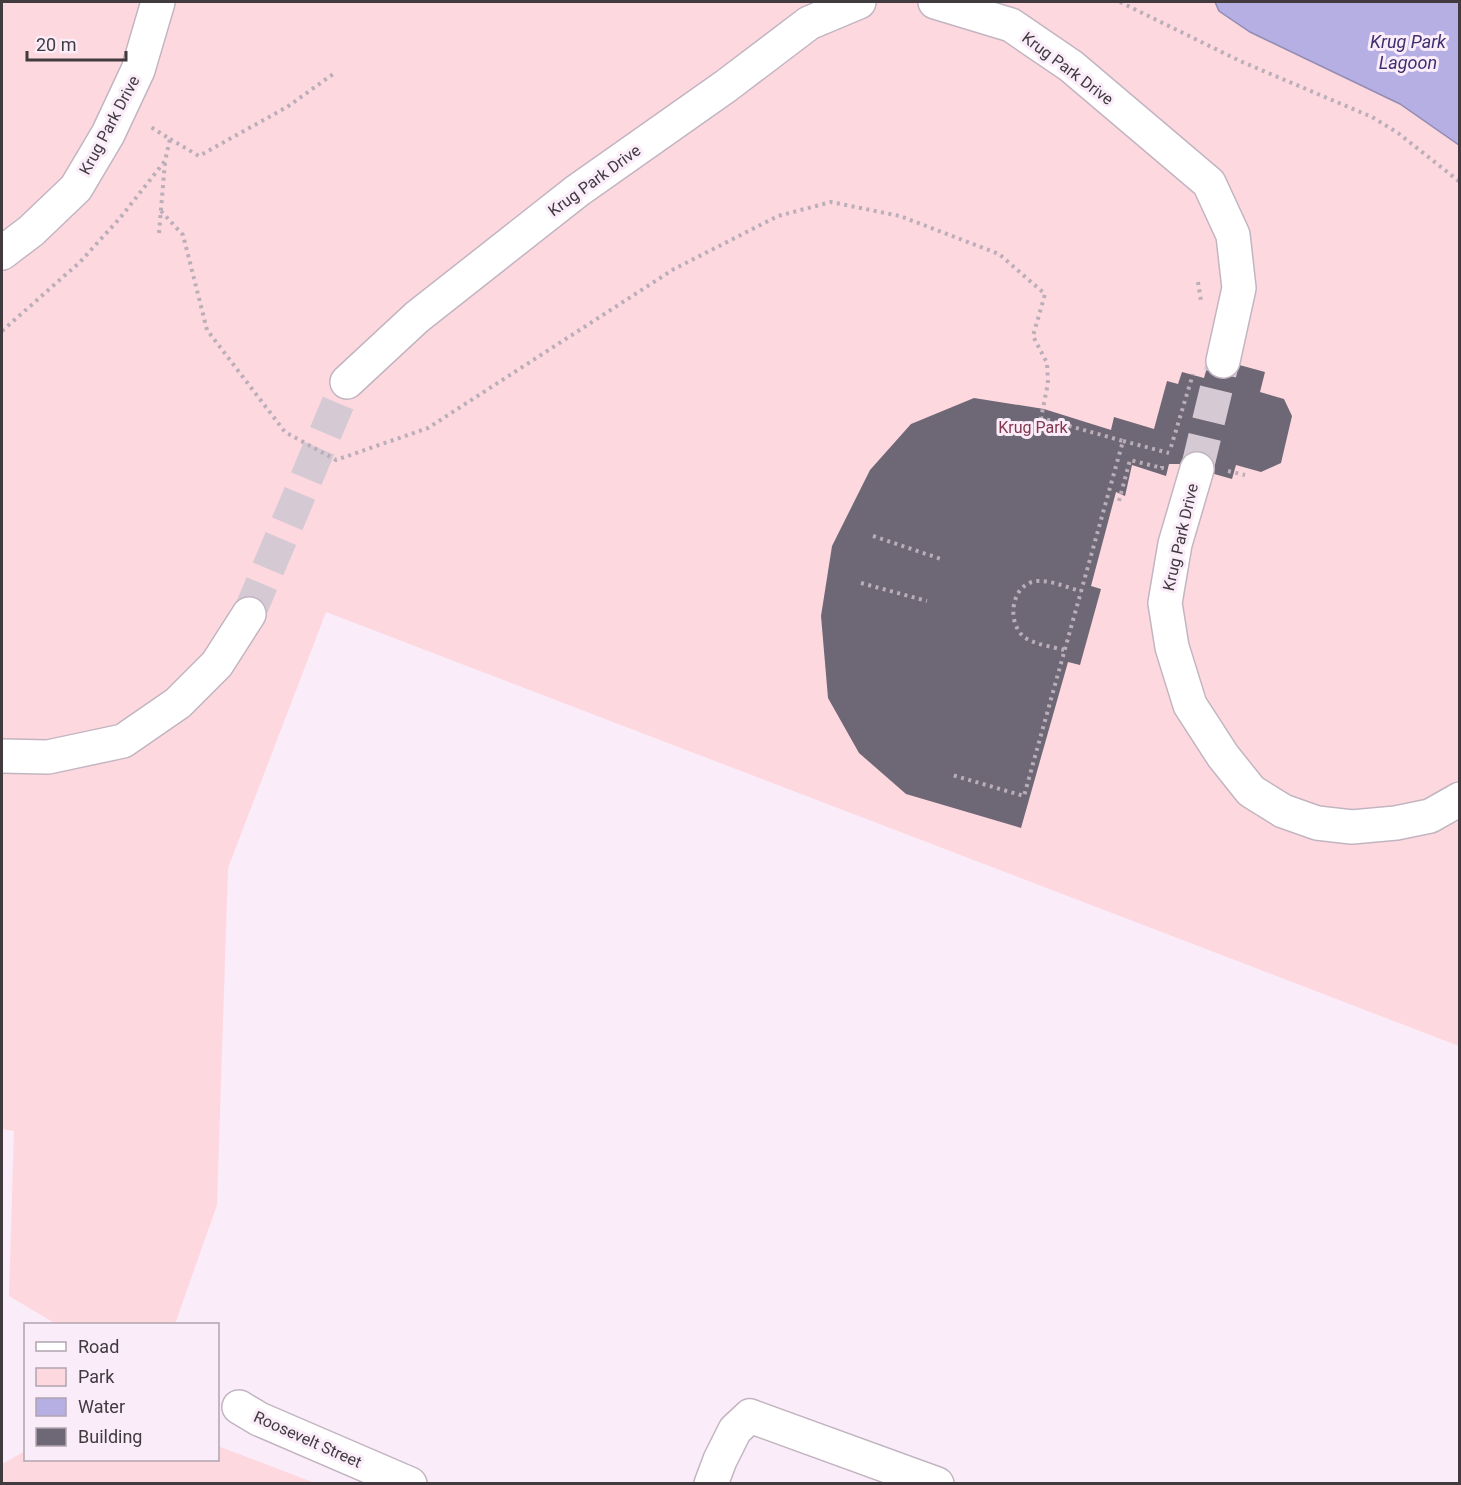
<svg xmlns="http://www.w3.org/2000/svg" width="1461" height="1485" font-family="Roboto,sans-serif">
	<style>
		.green { fill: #fed8df }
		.water { fill: #b6afe4; stroke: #938cb3; stroke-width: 1.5 }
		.building { fill: #6e6775 }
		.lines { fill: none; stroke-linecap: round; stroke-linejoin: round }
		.minor-tunnel { stroke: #d5c9d4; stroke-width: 33; stroke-dasharray: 33 16; stroke-linecap: butt }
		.minor-casing { stroke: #c2b5c1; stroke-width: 36 }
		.path { stroke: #baaeb9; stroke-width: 4; stroke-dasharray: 3 4.5; stroke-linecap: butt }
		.minor { stroke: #fff; stroke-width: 33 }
		.labels { text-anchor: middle; stroke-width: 6; stroke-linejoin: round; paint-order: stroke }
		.street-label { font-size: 16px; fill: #413b40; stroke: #faecf9 }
		.park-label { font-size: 16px; fill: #82374b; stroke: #faecf9 }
		.water-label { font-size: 18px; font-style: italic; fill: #3e2f6f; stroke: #faecf9 }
	</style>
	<rect width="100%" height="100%" fill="#faecf9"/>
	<path class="green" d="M2 2H1459V1046L326 612 228 868 217 1205 175 1324H56L9 1296 14 1131 2 1129Z
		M218 1446 315 1483H2V1464L25 1451 26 1460H218Z"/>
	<path class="water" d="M1215 2H1459V145L1400 104 1250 32 1219 11Z"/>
	<path class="building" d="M1210 357 1265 372 1260 392 1284 399 1292 416 1281 463 1261 472 1236 465 1232 479 1179 464H1169L1166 476 1132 465 1125 496 1116 492 1091 586 1101 589 1080 665 1068 662 1021 828 906 794 859 753 828 698 821 616 832 546 870 470 911 424 974 398 1044 409 1111 430 1114 417 1154 429 1167 381 1178 384 1182 372 1204 378Z"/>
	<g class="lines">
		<path class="minor-tunnel" d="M1197 469 1223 361
			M249 614 347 382"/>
		<g class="minor-casing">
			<path id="minor" d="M935 2 1011 25 1071 66 1209 183 1233 235 1239 288 1223 361
				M2 253 31 231 76 188 108 134 138 70 158 2
				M347 382 417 317 577 191 726 86 809 23 859 2
				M1197 469 1175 544 1165 603 1172 647 1190 705 1223 756 1251 791 1283 811 1317 823 1352 827 1396 823 1430 816 1460 799
				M2 756 48 757 123 741 178 703 217 664 249 614
				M239 1407 259 1419 410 1484
				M711 1484 720 1460 735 1430 750 1416 937 1484"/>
		</g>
		<path class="path" d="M1120 2 1240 61 1372 117 1398 133 1460 182
			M170 139 199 156 287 107 336 72
			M161 211 183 235 207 330 285 432 336 460 428 428 674 269 778 216 831 202 900 216 999 254 1045 294 1033 336 1047 363 1048 383 1041 418 1123 441 1024 796 952 775
			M159 233 165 162
			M1198 282 1201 301
			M2 331 80 262 120 218 165 161 170 139 149 126
			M1123 441 1169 453
			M1171 447 1193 374
			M1228 471 1245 475
			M1119 501 1130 460 1162 468V466
			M873 536 944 560
			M861 583 927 601
			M1064 650C1053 647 1033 644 1024 637 1005 621 1012 580 1040 581 1053 581 1068 588 1081 591"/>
		<use href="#minor" class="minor"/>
	</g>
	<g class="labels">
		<g class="street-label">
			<text transform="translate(1068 68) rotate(37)" y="6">Krug Park Drive</text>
			<text transform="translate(109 125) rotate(-62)" y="6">Krug Park Drive</text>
			<text transform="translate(594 180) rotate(-36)" y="6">Krug Park Drive</text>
			<text transform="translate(1180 537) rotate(-77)" y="6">Krug Park Drive</text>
			<text transform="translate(308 1439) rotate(24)" y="6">Roosevelt Street</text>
		</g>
		<g class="park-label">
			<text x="1033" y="433">Krug Park</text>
		</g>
		<g class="water-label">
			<text x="1408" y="48">Krug Park<tspan x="1408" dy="21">Lagoon</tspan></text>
		</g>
	</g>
	<rect width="1461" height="1485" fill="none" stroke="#413b40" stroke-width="6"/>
	<rect x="24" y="1323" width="195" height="138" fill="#faecf9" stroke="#b0a5af" stroke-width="1.5"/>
	<rect x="36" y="1342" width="30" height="9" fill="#ffffff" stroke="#b0a5af" stroke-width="1.5"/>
	<text x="78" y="1353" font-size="18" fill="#413b40">Road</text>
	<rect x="36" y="1368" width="30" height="18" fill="#fed8df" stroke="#b0a5af" stroke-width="1.5"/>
	<text x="78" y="1383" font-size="18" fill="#413b40">Park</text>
	<rect x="36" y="1398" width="30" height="18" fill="#b6afe4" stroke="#b0a5af" stroke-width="1.5"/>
	<text x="78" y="1413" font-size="18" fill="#413b40">Water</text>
	<rect x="36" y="1428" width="30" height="18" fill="#6e6775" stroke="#b0a5af" stroke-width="1.5"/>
	<text x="78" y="1443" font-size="18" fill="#413b40">Building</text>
	<path d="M27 51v9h99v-9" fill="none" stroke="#413b40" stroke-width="3"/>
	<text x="36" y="51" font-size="18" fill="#413b40" stroke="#faecf9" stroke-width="4.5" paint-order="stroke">20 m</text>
</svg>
